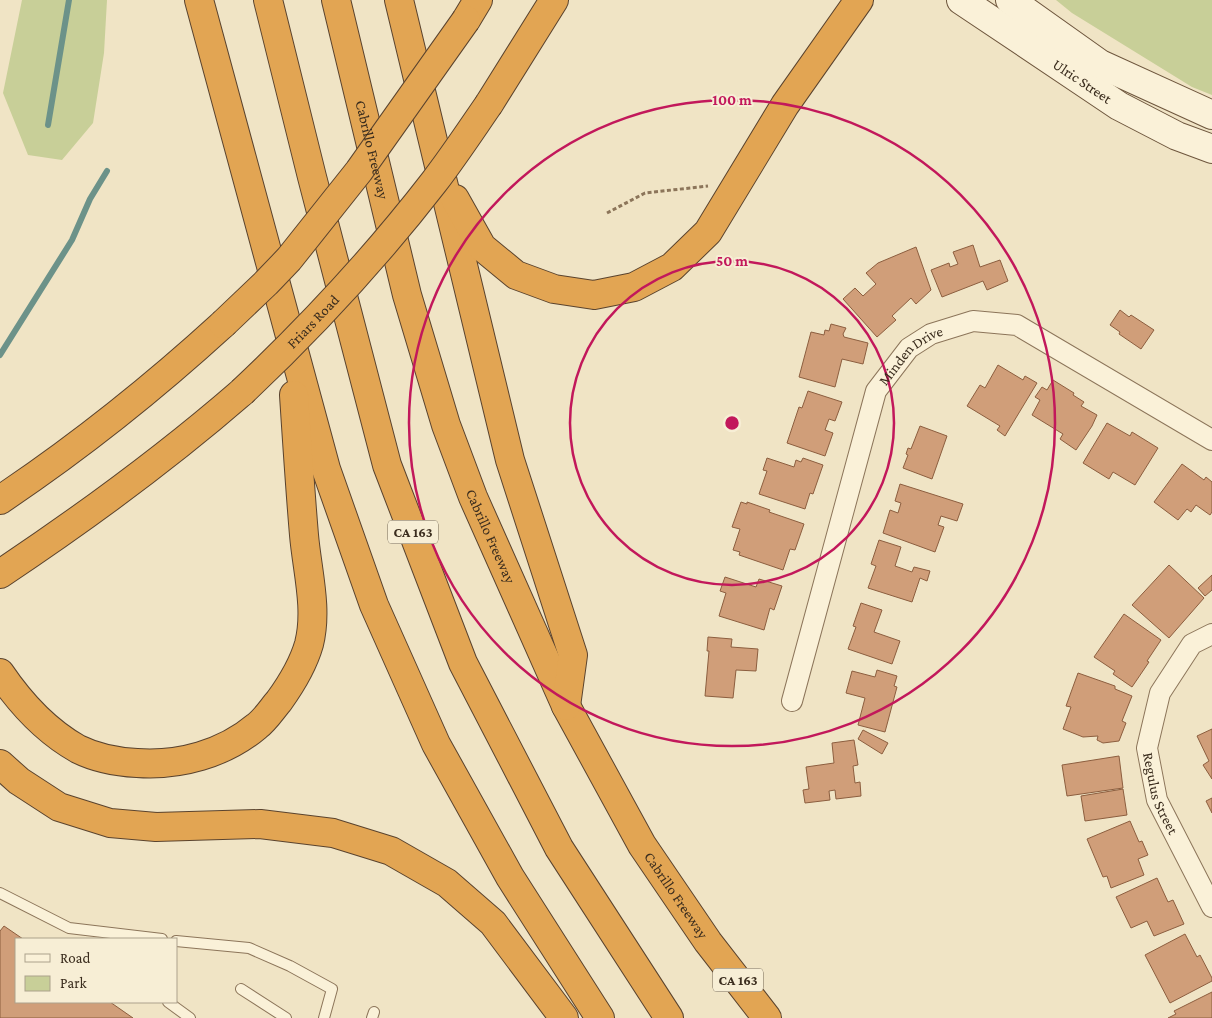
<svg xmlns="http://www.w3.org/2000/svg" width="1212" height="1018" font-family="'Crimson Pro',serif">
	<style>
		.green { fill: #c8cf98 }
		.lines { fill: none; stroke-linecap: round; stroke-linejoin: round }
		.stream { stroke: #6c9289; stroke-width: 6 }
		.building { fill: #d09e79; stroke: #8c5e3f }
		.lane-casing { stroke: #8c755a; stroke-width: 12 }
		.street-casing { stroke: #8c755a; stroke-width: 22 }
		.secondary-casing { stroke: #6e563d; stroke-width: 30 }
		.highway-casing { stroke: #5a432e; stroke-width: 30 }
		.path { stroke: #8c755a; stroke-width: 3; stroke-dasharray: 4 2.5; stroke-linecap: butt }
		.lane { stroke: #faf1d8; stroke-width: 10 }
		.street { stroke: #faf1d8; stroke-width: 20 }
		.secondary { stroke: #faf1d8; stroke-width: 28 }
		.highway { stroke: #e2a553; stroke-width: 28 }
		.highway-bridge-casing { stroke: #5a432e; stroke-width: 30; stroke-linecap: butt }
		.highway-bridge { stroke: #e2a553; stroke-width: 28 }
		.ring { fill: none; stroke: #c2185b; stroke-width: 2.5 }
		.labels { text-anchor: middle; stroke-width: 4; stroke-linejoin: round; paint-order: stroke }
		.shield { fill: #f7eed5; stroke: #736755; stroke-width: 1 }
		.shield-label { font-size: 14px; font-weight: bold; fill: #3b2d1e }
		.street-label { font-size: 15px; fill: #3b2d1e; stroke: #f7eed5 }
		.centre { fill: #c2185b; stroke: #f7eed5; stroke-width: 2.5 }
		.ring-label { font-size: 15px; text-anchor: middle; font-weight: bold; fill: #c2185b; stroke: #f7eed5; stroke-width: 4; stroke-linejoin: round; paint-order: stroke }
	</style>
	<rect width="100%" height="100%" fill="#f0e4c5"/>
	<path class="green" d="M22 0H107L104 53 93 123 62 160 28 155 3 93Z
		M1056 0H1212V95L1192 87 1072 13Z"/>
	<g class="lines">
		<path class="stream" d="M48 125 69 0
			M0 355 72 240 90 199 107 171"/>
	</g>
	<path class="building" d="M973 245 980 267 1000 260 1008 281 987 290 983 281 942 297 931 270 949 263 950 267 958 264 953 252Z
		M916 247 931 290 916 304 911 298 892 316 896 320 877 337 843 299 855 288 863 296 876 284 866 273 878 263Z
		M1120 310 1129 317 1131 315 1154 330 1141 349 1119 334 1120 332 1110 325Z
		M831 324 846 328 843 334 844 337 868 343 863 364 842 359 835 387 799 377 811 332 824 335 825 330 829 331Z
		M998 365 1023 380 1025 376 1037 383 1005 436 997 430 1000 426 967 406 980 385 985 388Z
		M1053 380 1074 393 1073 395 1084 402 1081 406 1097 415 1092 426 1076 450 1060 439 1063 434 1032 415 1040 400 1035 397 1042 387 1047 390Z
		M808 391 842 402 835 421 829 419 825 430 833 433 825 456 787 443 799 407 802 408Z
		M1107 423 1130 436 1132 432 1158 448 1135 485 1113 472 1109 479 1083 463Z
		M920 426 947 436 932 479 903 468 908 455 906 454 908 448 911 449Z
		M767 458 794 467 796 460 801 462 803 458 823 465 813 494 810 493 805 509 759 494 767 471 763 470Z
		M1182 464 1204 480 1206 477 1212 482V512L1210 515 1196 505 1191 512 1187 509 1178 520 1154 502Z
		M900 484 963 504 957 521 941 516 938 525 944 527 935 552 883 533 890 510 898 513 901 503 895 501Z
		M741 502 747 504V502L770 510 769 512 804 524 795 550 790 549 783 570 739 555 740 552 733 550 740 529 732 527Z
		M879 540 901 547 895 566 912 572 914 567 930 571 927 581 920 578 912 602 868 588 876 566 871 564Z
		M1169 565 1204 598 1169 638 1132 605Z
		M1212 575V590L1205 596 1198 588Z
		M725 577 756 587 759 579 782 586 774 610 770 608 764 630 719 616 726 593 720 591Z
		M861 603 882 610 874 632 900 641 892 664 848 649 856 627 853 626Z
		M1124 614 1161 640 1147 661 1149 662 1132 687 1113 674 1115 671 1094 657Z
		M708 637 732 639 731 647 758 649 756 671 736 670 733 698 705 696 709 651H707Z
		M877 670 897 676 894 686 897 687 885 732 858 725 865 698 846 693 852 671 875 677Z
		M1078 673 1115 686V689L1132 696 1122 721 1126 723 1119 741 1103 743 1097 740 1098 736 1083 737 1063 729 1071 707 1066 706Z
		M1212 729V779L1203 765 1209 761 1197 736Z
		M863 730 888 743 882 754 858 739Z
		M854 740 858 765 853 766 855 783 860 782 861 796 836 799 835 790 829 791 830 800 805 803 803 790 809 789 806 767 834 763 832 743Z
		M1119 756 1123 788 1067 796 1062 765Z
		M1123 789 1127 815 1085 821 1081 796Z
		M1212 798V813L1206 801Z
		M1130 821 1139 842 1142 841 1148 855 1138 859 1144 875 1111 888 1107 876 1103 877 1087 839Z
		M1157 878 1168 902 1173 900 1184 924 1154 936 1147 921 1131 928 1116 897Z
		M4 926 23 939H16V1002H110L133 1018H0V931Z
		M1185 934 1197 957 1200 955 1212 978V981L1170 1003 1145 955Z
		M1212 992V1018H1168L1176 1014 1174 1011Z"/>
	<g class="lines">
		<g class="lane-casing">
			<path id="lane" d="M0 893 69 928 162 939
				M176 941 249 948 290 966 332 989 324 1018
				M241 989 286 1018
				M168 1002 190 1018
				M372 1018 374 1012"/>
		</g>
		<g class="street-casing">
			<g id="street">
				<path id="s1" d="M1212 634 1192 644 1160 693 1147 748 1157 800 1212 907"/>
				<path id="s2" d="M792 701 876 391 909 348 931 334 973 321 1017 325 1212 440"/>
			</g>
		</g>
		<g class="secondary-casing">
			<g id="secondary">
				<path id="s3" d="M961 0 1119 106 1177 136 1212 149"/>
				<path d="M1010 0 1100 64 1212 115"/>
			</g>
		</g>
		<g class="highway-casing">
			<g id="highway">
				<path d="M199 0 326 469 374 605 436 744 510 877 600 1018"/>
				<path d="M268 0 312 177 387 465 463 663 559 848 669 1018"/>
				<path id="s4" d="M336 0 407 295 446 425 473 497 566 706 642 845 708 942 767 1018"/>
				<path d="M399 0 510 460 573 655 566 706"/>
				<path d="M466 20 478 0"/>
				<path d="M489 104 554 0"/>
				<path d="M455 199 482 247 516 275 554 289 594 295 634 287 672 267 708 232 785 105 859 0"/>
				<path d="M0 500C79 447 153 388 223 324"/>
				<path d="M0 574C84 518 166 458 242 392"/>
				<path d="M0 673C21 704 46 731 78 749 96 758 118 762 137 763 179 766 224 754 257 726 266 719 272 709 279 701 292 683 303 665 309 644 318 609 307 570 304 535 300 488 297 441 294 395"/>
				<path d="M0 764 19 781 59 807 110 823 156 827 260 824 333 833 391 851 447 883 493 923 564 1018"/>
			</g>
		</g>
		<path class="path" d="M607 213 645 193 708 186"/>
		<use href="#lane" class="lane"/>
		<use href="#street" class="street"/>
		<use href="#secondary" class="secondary"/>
		<use href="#highway" class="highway"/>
		<g class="highway-bridge-casing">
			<g id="highway-bridge">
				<path d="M223 324 266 283 289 259 359 171 466 20"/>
				<path id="s5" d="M242 392C311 327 376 257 434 182 454 156 471 130 489 104"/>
			</g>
		</g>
		<use href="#highway-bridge" class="highway-bridge"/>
	</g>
	<g class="ring">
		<circle cx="732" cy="423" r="162"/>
		<circle cx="732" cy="423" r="323"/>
	</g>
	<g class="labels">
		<g class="shield">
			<rect x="388" y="520.5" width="50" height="23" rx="4"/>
			<rect x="713" y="968.5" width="50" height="23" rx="4"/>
		</g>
		<g class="shield-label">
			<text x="413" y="537">CA 163</text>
			<text x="738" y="985">CA 163</text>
		</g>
		<g class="street-label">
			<text dy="5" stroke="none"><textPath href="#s3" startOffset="146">Ulric Street</textPath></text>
			<text dy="5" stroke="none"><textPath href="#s4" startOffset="154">Cabrillo Freeway</textPath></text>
			<text dy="5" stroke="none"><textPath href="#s5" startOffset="100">Friars Road</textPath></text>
			<text dy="5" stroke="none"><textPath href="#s2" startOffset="372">Minden Drive</textPath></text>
			<text dy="5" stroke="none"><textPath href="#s4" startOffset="559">Cabrillo Freeway</textPath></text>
			<text dy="5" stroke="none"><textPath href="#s1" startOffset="185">Regulus Street</textPath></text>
			<text dy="5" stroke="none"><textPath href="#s4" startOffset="964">Cabrillo Freeway</textPath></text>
		</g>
	</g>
	<circle cx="732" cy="423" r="8" class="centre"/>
	<g class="ring-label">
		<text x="732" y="105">100 m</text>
		<text x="732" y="266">50 m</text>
	</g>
	<rect x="15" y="938" width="162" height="65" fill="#f7eed5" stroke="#aca18c"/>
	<rect x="25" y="954" width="25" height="8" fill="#faf1d8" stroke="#aca18c"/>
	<text x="60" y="963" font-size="15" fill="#3b2d1e">Road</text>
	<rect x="25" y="976" width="25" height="15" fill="#c8cf98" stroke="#aca18c"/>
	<text x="60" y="988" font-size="15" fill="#3b2d1e">Park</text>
</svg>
